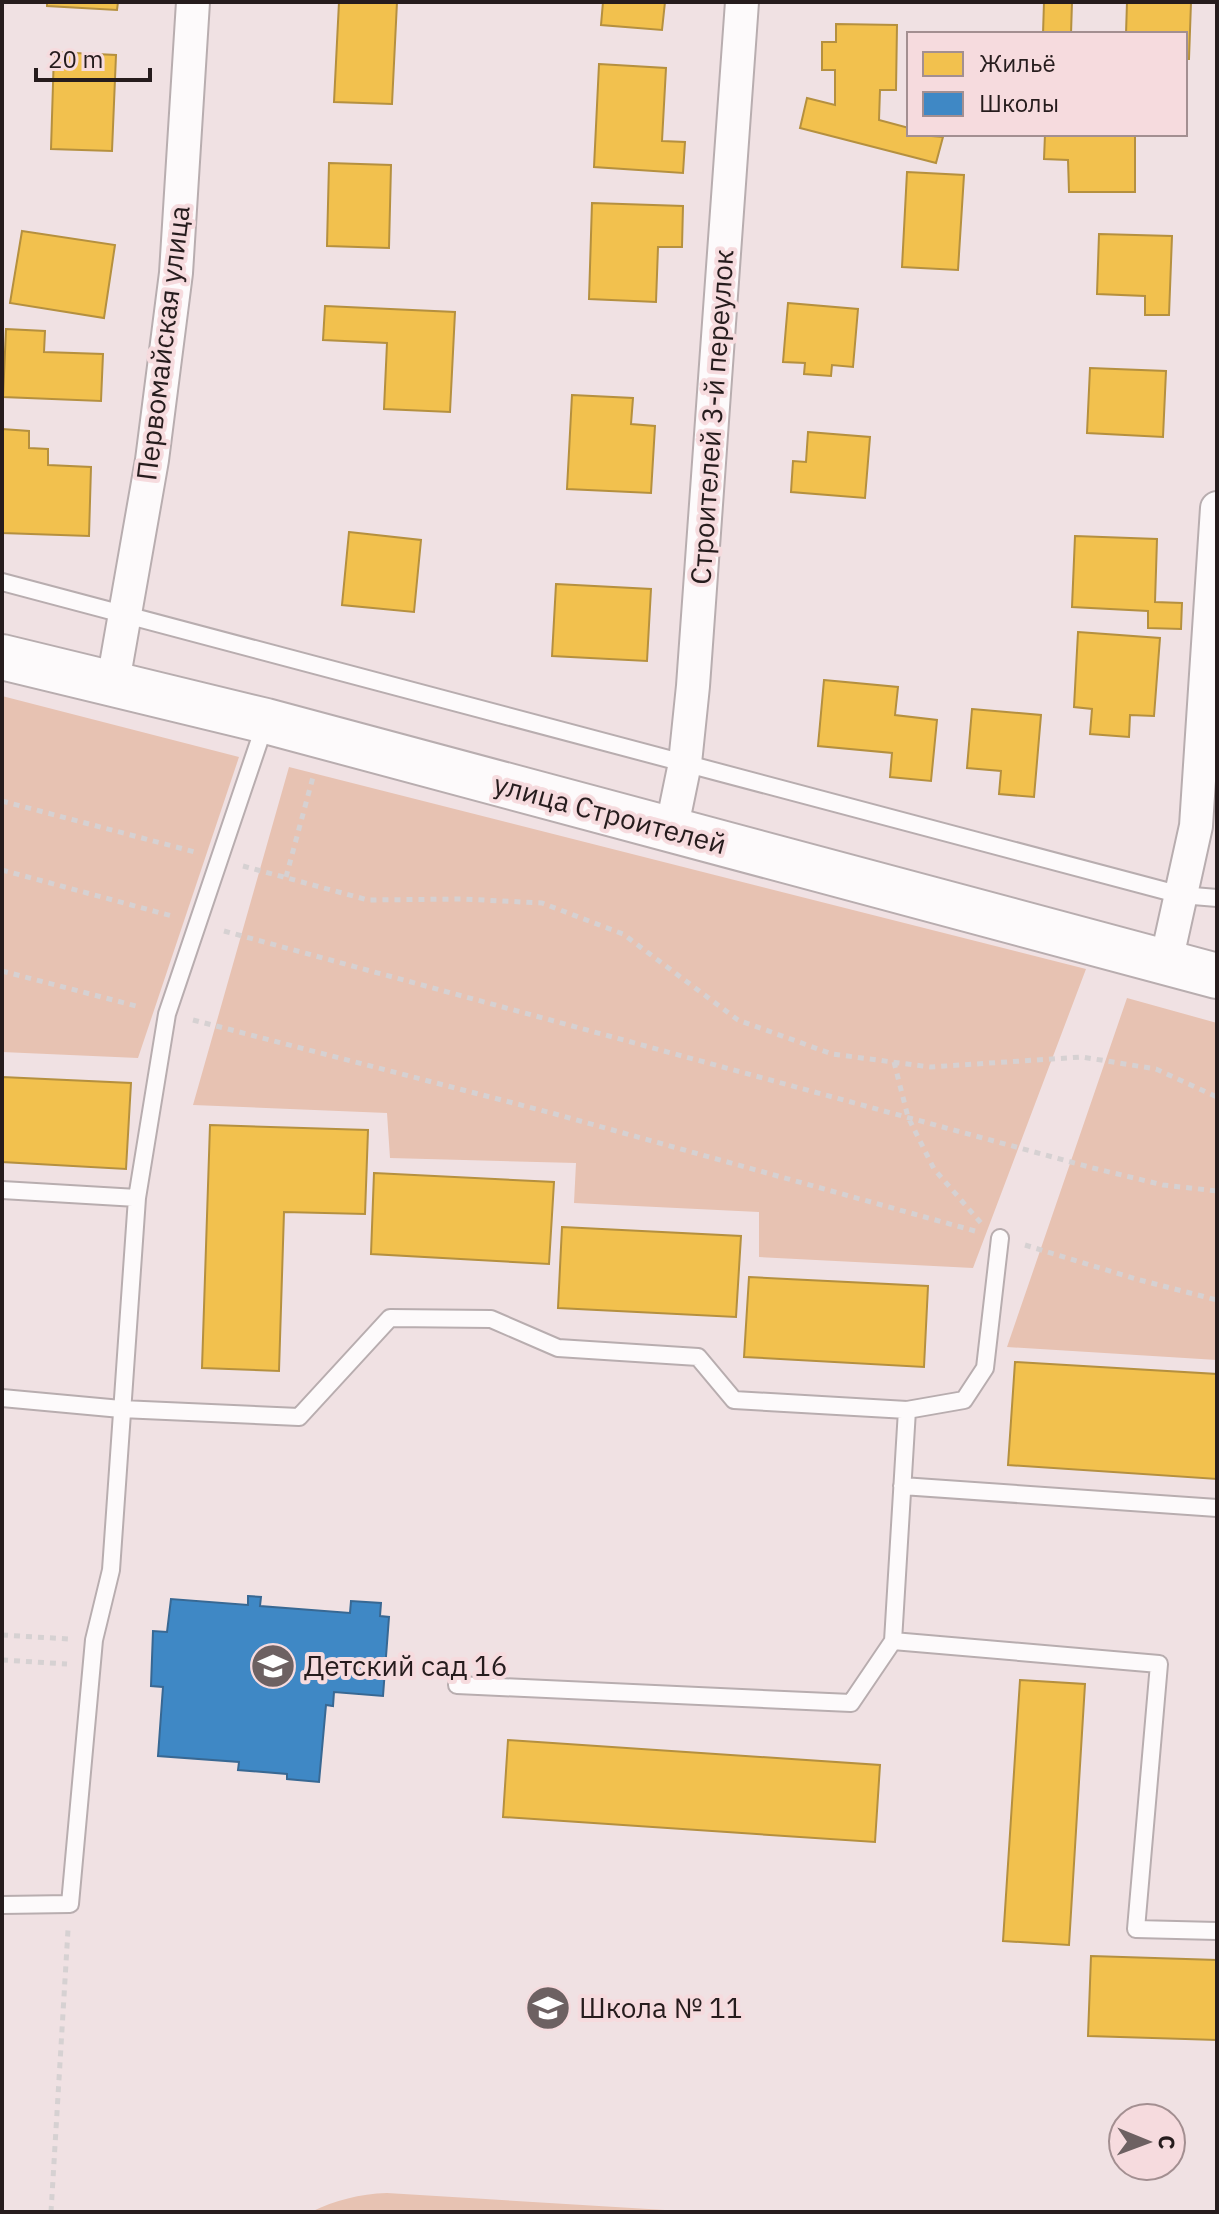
<svg xmlns="http://www.w3.org/2000/svg" width="1219" height="2214" font-family="'IBM Plex Sans',sans-serif">
	<style>
		.green { fill: #e7c2b2 }
		.homes { fill: #f2c14e; stroke: #b5903f; stroke-width: 2 }
		.schools { fill: #3f88c5; stroke: #386893; stroke-width: 2 }
		.lines { fill: none; stroke-linecap: round; stroke-linejoin: round }
		.lane-casing { stroke: #b8adaf; stroke-width: 20 }
		.street-casing { stroke: #b8adaf; stroke-width: 36 }
		.secondary-casing { stroke: #b8adaf; stroke-width: 48 }
		.path { stroke: #d6d1d2; stroke-width: 5; stroke-dasharray: 6 6; stroke-linecap: butt }
		.lane { stroke: #fdfafb; stroke-width: 16 }
		.street { stroke: #fdfafb; stroke-width: 32 }
		.secondary { stroke: #fdfafb; stroke-width: 44 }
		.labels { text-anchor: middle; stroke-width: 8; stroke-linejoin: round; paint-order: stroke }
		.street-label { font-size: 28px; fill: #261c1d; stroke: #f6dbde }
		.poi-label { font-size: 28px; fill: #261c1d; stroke: #f6dbde; text-anchor: start }
	</style>
	<rect width="100%" height="100%" fill="#f0e1e3"/>
	<path class="green" d="M2 696 239 757 138 1058 2 1052Z
		M289 767 1086 969 973 1268 759 1257V1212L574 1203 576 1163 390 1158 387 1113 193 1105Z
		M1127 998 1217 1023V1360L1007 1347Z
		M387 2193 698 2212H699H311C336 2200 359 2194 387 2193Z"/>
	<path class="homes" d="M47 2H118L117 10 47 6Z
		M339 2H397L392 104 334 102Z
		M603 2H665L662 30 601 25Z
		M1044 2H1072L1071 34H1043Z
		M1127 2H1191L1189 59H1185V34H1126Z
		M836 24 897 25 896 90H880L879 120 909 128V134L943 137 936 163 800 128 807 98 835 105V70H822V42H836Z
		M54 52 116 55 112 151 51 149Z
		M599 64 666 68 662 141 685 142 683 173 594 167Z
		M1045 134H1135V192H1069L1068 160 1044 159Z
		M329 163 391 165 389 248 327 246Z
		M907 172 964 175 958 270 902 267Z
		M592 203 683 206 682 247H658L656 302 589 299Z
		M22 231 115 245 104 318 10 303Z
		M1099 234 1172 236 1169 315H1145V296L1097 294Z
		M788 303 858 309 853 367 832 365 831 376 804 374 805 363 783 362Z
		M325 306 455 312 450 412 384 409 387 343 323 340Z
		M6 329 45 331 44 352 103 354 101 401 3 397Z
		M1090 368 1166 371 1163 437 1087 433Z
		M572 395 633 398 631 424 655 426 651 493 567 489Z
		M2 429 29 431V448L48 449V465L91 467 89 536 2 533Z
		M808 432 870 437 865 498 791 492 793 461 806 462Z
		M349 532 421 540 414 612 342 605Z
		M1075 536 1157 539 1155 602 1182 603 1181 629 1148 628V611L1072 607Z
		M556 584 651 589 647 661 552 656Z
		M1078 632 1160 638 1154 716 1130 715 1129 737 1090 734 1092 709 1074 707Z
		M824 680 898 687 895 715 937 720 931 781 890 777 892 753 818 746Z
		M972 709 1041 715 1034 797 999 794 1001 771 967 768Z
		M2 1077 131 1083 126 1169 2 1162Z
		M210 1125 368 1130 365 1214 284 1212 279 1371 202 1368Z
		M374 1173 554 1182 549 1264 371 1254Z
		M562 1227 741 1236 736 1317 558 1308Z
		M749 1277 928 1286 924 1367 744 1357Z
		M1015 1362 1217 1374V1479L1008 1465Z
		M1020 1680 1085 1684 1069 1945 1003 1941Z
		M508 1740 880 1765 875 1842 503 1817Z
		M1091 1956 1217 1960V2040L1088 2036Z"/>
	<path class="schools" d="M248 1596 261 1597 260 1606 350 1613 351 1601 381 1603 380 1616 389 1617 383 1696 334 1692 333 1706 326 1705 319 1782 287 1779V1774L238 1770 239 1762 158 1756 163 1687 151 1686 153 1631 167 1632 171 1599 248 1605Z"/>
	<g class="lines">
		<g class="lane-casing">
			<path id="lane" d="M2 582 1181 895 1217 898
				M2 1190 137 1198
				M2 1398 121 1409 299 1417 390 1318 491 1319 558 1348 698 1357 734 1400 907 1410 964 1400 985 1368 1000 1238
				M902 1486 1217 1508
				M893 1641 1159 1664 1136 1929 1217 1931
				M457 1685 851 1703 893 1641 907 1410
				M2 1905 70 1904 94 1640 111 1570 137 1198 167 1014 265 724"/>
		</g>
		<g class="street-casing">
			<path id="street" d="M113 682 152 460 176 273 193 2
				M671 831 685 763 693 686 742 2
				M1166 962 1196 826 1217 508"/>
		</g>
		<g class="secondary-casing">
			<path id="secondary" d="M2 657 266 721 1217 976"/>
		</g>
		<path class="path" d="M2 801 195 852
			M243 866 368 900 463 899 542 903 623 934 738 1020 832 1054 930 1067 1082 1057 1156 1069 1217 1097
			M2 870 172 916
			M286 877 313 777
			M224 931 1093 1168 1163 1185 1217 1191
			M2 971 140 1007
			M193 1020 548 1112 975 1231
			M894 1062 908 1117 934 1169 981 1223
			M1025 1245 1136 1279 1217 1300
			M2 1635 69 1639
			M2 1660 67 1664
			M51 2212 68 1930"/>
		<use href="#lane" class="lane"/>
		<use href="#street" class="street"/>
		<use href="#secondary" class="secondary"/>
	</g>
	<defs>
		<g id="school-disc" transform="scale(2.3)"><circle r="9.5" fill="#6d6162" stroke="#f6dbde"/><path d="M0-5L7-2L0 1L-7-2ZM-4 1L0 2.5L4 1V4Q0 6-4 4Z" fill="#fff"/></g>
	</defs>
	<g fill-rule="evenodd">
		<use href="#school-disc" x="273" y="1666"/>
		<use href="#school-disc" x="548" y="2008"/>
	</g>
	<g class="labels">
		<g class="street-label">
			<text transform="translate(163 343) rotate(-83)" y="10">Первомайская улица</text>
			<text transform="translate(712 417) rotate(-86)" y="10">Строителей 3-й переулок</text>
			<text transform="translate(610 814) rotate(15)" y="10">улица Строителей</text>
		</g>
		<g class="poi-label">
			<text x="304" y="1676">Детский сад 16</text>
			<text x="579" y="2018">Школа № 11</text>
		</g>
	</g>
	<rect width="1219" height="2214" fill="none" stroke="#261c1d" stroke-width="8"/>
	<rect x="907" y="32" width="280" height="104" fill="#f6dbde" stroke="#a38f91" stroke-width="2"/>
	<rect x="923" y="52" width="40" height="24" fill="#f2c14e" stroke="#a38f91" stroke-width="2"/>
	<text x="979" y="72" font-size="24" fill="#261c1d">Жильё</text>
	<rect x="923" y="92" width="40" height="24" fill="#3f88c5" stroke="#a38f91" stroke-width="2"/>
	<text x="979" y="112" font-size="24" fill="#261c1d">Школы</text>
	<g transform="translate(1147 2142) rotate(91)"><circle r="38" fill="#f6dbde" stroke="#a38f91" stroke-width="2"/>
	<path d="M0-6L14 30L0 20L-14 30Z" fill="#6d6162"/>
	<text y="-12" font-size="22" font-weight="bold" text-anchor="middle" fill="#261c1d">С</text>
	</g>
	<path d="M36 68v12h114v-12" fill="none" stroke="#261c1d" stroke-width="4"/>
	<text x="48" y="68" font-size="24" fill="#261c1d" stroke="#f6dbde" stroke-width="6" paint-order="stroke">20 m</text>
</svg>
